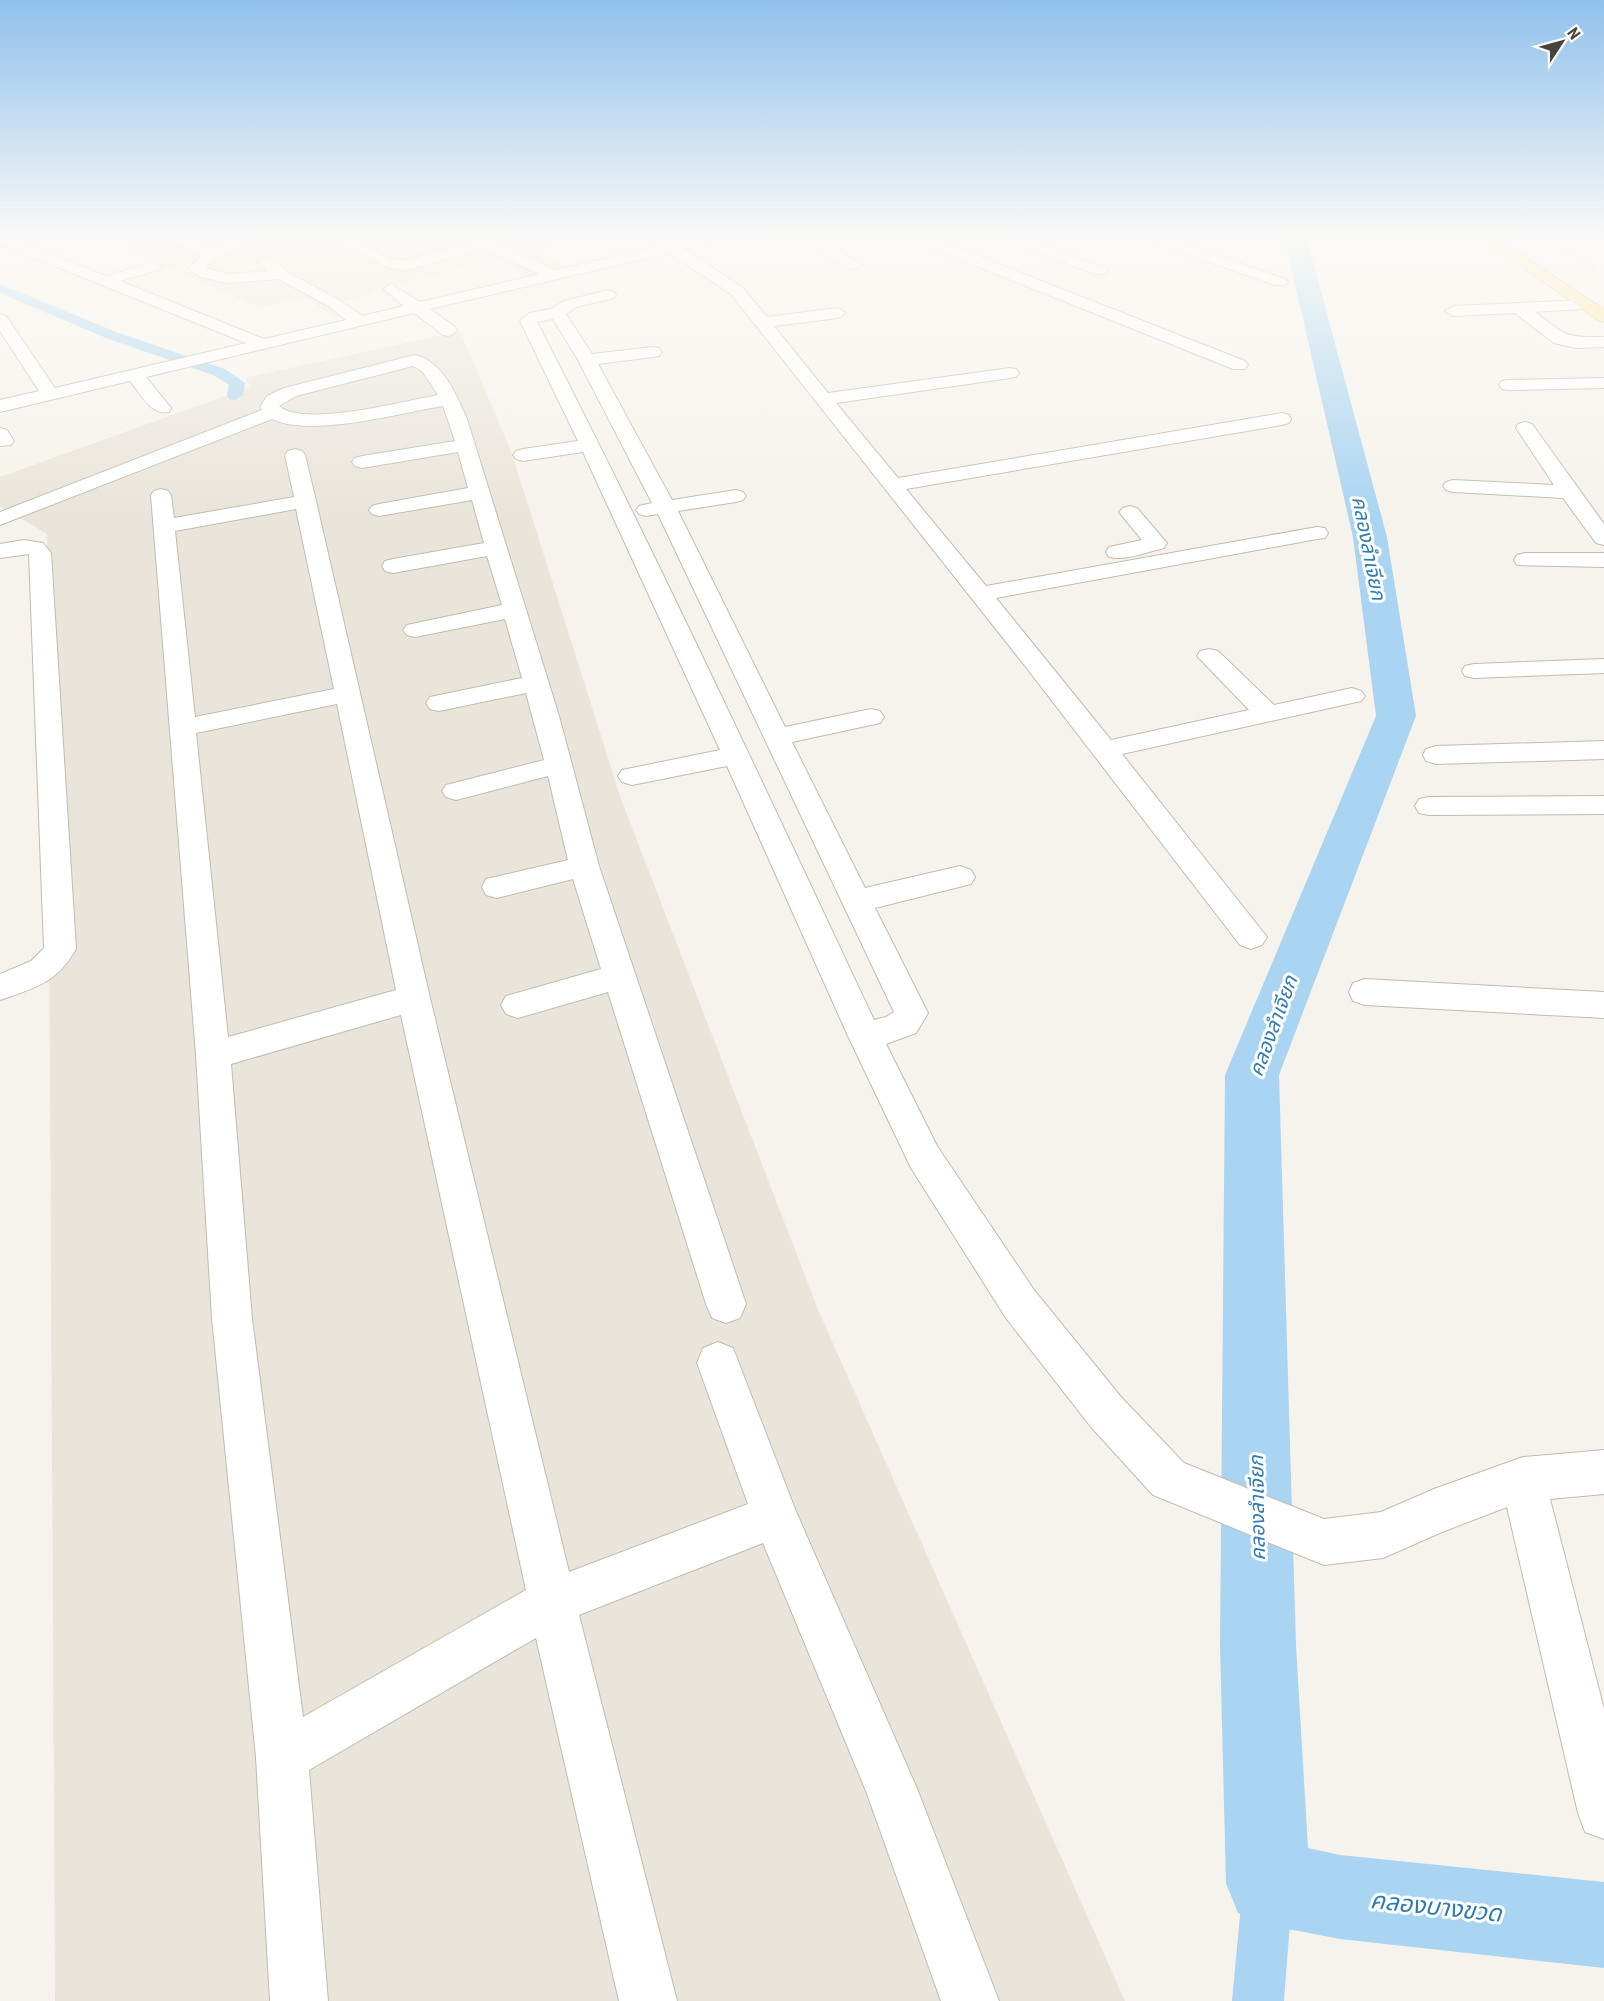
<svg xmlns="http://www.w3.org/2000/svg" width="1604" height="2001" font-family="'Roboto Condensed','Noto Sans Thai',sans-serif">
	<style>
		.residential { fill: #eae5da }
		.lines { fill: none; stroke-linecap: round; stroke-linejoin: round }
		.canal { fill: #a9d4f2; fill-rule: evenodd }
		.river { fill: #a9d4f2; fill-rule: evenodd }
		.minor-casing { stroke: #c2bbae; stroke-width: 2 }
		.major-casing { stroke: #e6c16a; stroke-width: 2 }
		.path { stroke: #c4b79f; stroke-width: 1.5; stroke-dasharray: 1.5 1.5; stroke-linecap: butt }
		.minor { fill: #fff; fill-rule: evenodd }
		.major { fill: #ffe39c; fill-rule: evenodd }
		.labels { text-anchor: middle; stroke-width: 6; stroke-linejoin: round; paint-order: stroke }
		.water-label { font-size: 20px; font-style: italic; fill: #2e7ab2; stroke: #fff }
		.near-water-label { font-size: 24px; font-style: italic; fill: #2e7ab2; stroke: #fff }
	</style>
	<rect width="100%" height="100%" fill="#f6f3ec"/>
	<path class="residential" d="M97 236H599L537 251 566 268 528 278 499 260 371 290 373 293 343 302 355 312 336 318 304 296 260 308Z
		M460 331 511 451 621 799 819 1312 1125 2001H55L47 534 0 506V477L250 387 245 378Z"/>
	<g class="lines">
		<path class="canal" d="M21 236H44L43 239 0 249V241Z
			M0 284 116 332 225 369 245 383 243 395 235 400 229 399 227 395 229 385 213 375 106 338 0 293Z
			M1268 1858 1286 1865 1293 1883 1284 2001H1232L1243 1883 1250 1865Z"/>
		<path class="river" d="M1284 236H1306L1387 537 1416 716 1279 1075 1296 1645 1308 1848 1340 1855 1604 1882V1968L1340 1939 1268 1925 1238 1913 1226 1883 1220 1645 1225 1075 1376 716 1353 537Z"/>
		<g class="minor-casing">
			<path id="minor" d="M0 236H5L106 276 154 262 159 264 162 267 159 270 120 281 264 339 346 320 330 307 279 279 227 283 201 277 189 269 202 255 164 236H183L213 249 238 236H256L209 263 206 268 227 274 268 271 258 261 265 257C274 259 280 267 288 272 313 287 339 298 362 316L404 306 383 289 391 284 420 302 540 274 483 249 407 270 389 268 328 236H346L392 260H407L473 243 470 239 472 236H487L486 238 489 241 556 270 702 236H728L726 239 684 249 743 288 767 317 838 308 846 313 838 318 774 326 828 393 1010 368 1016 369 1019 373 1016 377 1010 378 836 403 898 478 1282 413 1289 415 1291 419 1289 423 1282 425 906 489 986 586 1317 527 1325 528 1328 533 1325 538 1317 539 996 598 1111 740 1249 710 1197 656 1200 651 1209 649 1218 651 1274 705 1352 688 1361 691 1365 696 1361 701 1122 754 1267 937 1262 945 1251 949 1240 945 1029 671 731 294 669 253 430 309 455 327 457 331 449 336 443 335 414 313 146 377 171 408 169 412C151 416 140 393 130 381L0 412V400L39 391 0 331V314L6 316 55 388 246 343 0 244Z
				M797 236H815L862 265 854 270 849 268Z
				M907 236H927L1245 361 1248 365 1245 369H1233L909 239Z
				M1002 236H1022L1105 268 1108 271 1105 274H1095L1004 239Z
				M1141 236H1162L1285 279 1288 282 1285 285H1275L1143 239Z
				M608 290 614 292 616 295 614 298 576 307 566 314 592 354 653 347 659 348 662 352 659 356 653 357 598 364 672 500 736 490 743 492 746 496 743 500 736 502 678 511 785 727 871 709 880 711 884 717 880 723 792 742 865 888 960 866 971 870 975 877 971 884 875 908 928 1013 916 1033 886 1044 937 1146 1034 1290 1121 1397 1184 1463 1324 1519 1381 1512 1434 1489 1523 1457 1604 1450V1494L1550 1499 1604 1709V1839L1585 1832 1578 1813 1507 1507 1442 1532 1383 1558 1324 1565 1153 1495 1091 1427 1006 1318 911 1168 848 1036 727 766 632 785 622 782 618 776 622 770 720 750 583 452 523 461 516 459 513 455 516 451 523 449 578 441 520 321 529 313 551 309 564 301ZM553 319 578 360 652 503 639 506 636 510 639 514 646 516 658 514 894 1012 886 1017 874 1020C764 786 655 551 537 322Z
				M1589 300 1597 305 1595 308 1535 312C1566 335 1564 338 1604 337V347L1576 348 1554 343 1515 313 1453 316 1445 311 1453 306Z
				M415 355C443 362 456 394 467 419L559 716 599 866 746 1304 740 1318 726 1323 712 1318 706 1304 608 992 518 1018 506 1014 501 1005 506 996 601 969 573 879 497 898 486 895 482 887 486 879 568 860 548 776 456 800 446 797 442 791 446 785 544 760 526 693 439 711 430 709 426 703 430 697 522 678 505 619 415 637 407 635 403 630 407 625 502 605 487 556 393 573 385 571 382 566 385 561 393 559 484 543 472 500 379 516 372 514 369 510 372 506 379 504 468 488 458 452 362 468 355 466 352 462 355 458 362 456 455 441 443 406C399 413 312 438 272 419L0 525V512L262 410 260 407 267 396 284 388ZM413 366 422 371 438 395C404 401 304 428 279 406L296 396Z
				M1604 378V388L1508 390 1502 389 1499 385 1502 381 1508 380Z
				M1525 422 1532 424 1604 524V545L1596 543 1563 498 1453 492 1446 490 1443 486 1446 482 1453 480 1554 485 1516 428 1518 424Z
				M0 428 7 430 14 441 11 445 0 446Z
				M295 449 302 451 305 455 316 501 430 998 569 1572 748 1504 697 1363 703 1348 718 1342 733 1348 795 1509 918 1791 999 2001H941L866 1791 763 1543 579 1615 677 2001H619L536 1638 309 1770 328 2001H270L256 1757 212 1318 196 1055 151 495 154 491 161 489 168 491 171 495 174 518 294 497 285 455 288 451ZM296 509 334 689 195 717 175 531ZM337 704 396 990 228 1037 196 733ZM401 1015 526 1590 303 1717 252 1318 231 1064Z
				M1130 506 1137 508 1167 543 1164 548C1147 552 1126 561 1109 557L1106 552 1109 547 1142 540 1119 512 1123 508Z
				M24 540 43 543 51 553 76 949C57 983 35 988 0 1000V974L31 961 44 948 29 554 0 558V544Z
				M1525 553H1604V567L1517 565 1514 560 1517 555Z
				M1604 659V673L1474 678 1465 676 1462 671 1465 666 1474 664Z
				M1604 741V759L1436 764 1426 761 1423 755 1426 749 1436 746Z
				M1604 796V814L1429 815 1419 813 1415 806 1419 799 1429 797Z
				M1365 979 1604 992V1018L1365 1005 1353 1001 1349 992 1353 983Z"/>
		</g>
		<g class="major-casing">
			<path id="major" d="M1478 236H1495L1604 310V322L1598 320Z"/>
		</g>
		<path class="path" d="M1543 236 1597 269"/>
		<use href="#minor" class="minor"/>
		<use href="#major" class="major"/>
	</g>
	<linearGradient id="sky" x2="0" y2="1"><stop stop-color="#8fc1ec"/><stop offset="0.46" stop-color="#fbfaf6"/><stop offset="1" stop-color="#fbfaf6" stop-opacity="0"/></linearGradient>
	<rect width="1604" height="516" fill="url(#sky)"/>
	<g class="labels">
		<g class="water-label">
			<text transform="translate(1369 548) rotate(79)" y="7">คลองลำเจียก</text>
			<text transform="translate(1273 1026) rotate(-70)" y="7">คลองลำเจียก</text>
			<text transform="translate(1257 1508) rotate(-91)" y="7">คลองลำเจียก</text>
		</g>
		<g class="near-water-label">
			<text transform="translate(1436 1907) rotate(6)" y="8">คลองบางขวด</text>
		</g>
	</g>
	<g transform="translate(1562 42) rotate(54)" stroke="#ffffff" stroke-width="4.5" paint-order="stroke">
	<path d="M0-4.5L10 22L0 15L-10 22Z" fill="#4b4439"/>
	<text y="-9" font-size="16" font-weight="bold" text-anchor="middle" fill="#4b4439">N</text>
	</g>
</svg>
